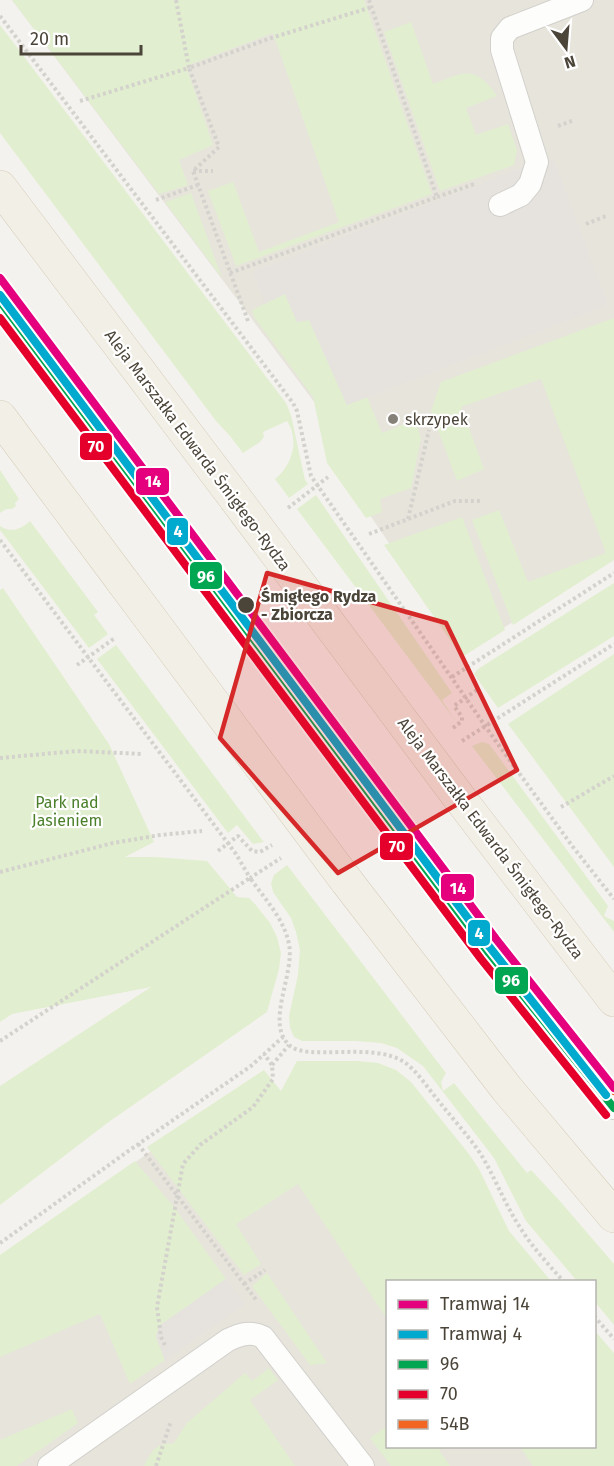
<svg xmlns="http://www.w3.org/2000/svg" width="614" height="1466" font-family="'Fira Sans',sans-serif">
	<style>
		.residential { fill: #e7e4dc }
		.green { fill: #e1eecf }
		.parking { fill: #e6e3df }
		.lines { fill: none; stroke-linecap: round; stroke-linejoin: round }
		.lane-casing { stroke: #d2d0cb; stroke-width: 24 }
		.primary-casing { stroke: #d6cebb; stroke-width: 34 }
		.path { stroke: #d3d2cc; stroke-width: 4; stroke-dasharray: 3 3; stroke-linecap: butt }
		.lane { stroke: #fdfdfc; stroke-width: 22 }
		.primary { stroke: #f2efe6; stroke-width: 33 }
		.primary-bridge-casing { stroke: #d6cebb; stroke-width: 34; stroke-linecap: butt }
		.primary-bridge { stroke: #f2efe6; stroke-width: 33 }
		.bus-1-casing { stroke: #fff; stroke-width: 12 }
		.bus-2-casing { stroke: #fff; stroke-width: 12 }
		.bus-3-casing { stroke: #fff; stroke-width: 12 }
		.bus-1 { stroke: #00a651; stroke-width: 8 }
		.bus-2 { stroke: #e4002b; stroke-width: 8 }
		.bus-3 { stroke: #f26522; stroke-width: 8 }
		.tram-1-casing { stroke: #fff; stroke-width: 12 }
		.tram-2-casing { stroke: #fff; stroke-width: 12 }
		.tram-1 { stroke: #e5007d; stroke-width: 8 }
		.tram-2 { stroke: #00a9ce; stroke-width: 8 }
		.marked { fill: #d62828; fill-opacity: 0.2; stroke: #d62828; stroke-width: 4.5; stroke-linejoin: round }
		.poi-dot { fill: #868178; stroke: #fff; stroke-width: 2 }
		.stop-dot { fill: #4b4439; stroke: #fff; stroke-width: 2 }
		.labels { text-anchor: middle; stroke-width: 4.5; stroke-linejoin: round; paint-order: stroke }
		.poi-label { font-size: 16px; fill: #4b4439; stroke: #fff; text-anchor: start }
		.street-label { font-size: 16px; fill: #4b4439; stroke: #fff }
		.stop-label { font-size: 16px; font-weight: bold; fill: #4b4439; stroke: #fff; text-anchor: start }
		.park-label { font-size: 16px; fill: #4a7f2a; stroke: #fff }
		.line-badge { stroke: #fff; stroke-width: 2 }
		.badge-label { font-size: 16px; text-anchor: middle; font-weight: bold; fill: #fff }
	</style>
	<rect width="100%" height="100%" fill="#f4f2ee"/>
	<path class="residential" d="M12 0H614V558L464 653 333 461 321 411Z
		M354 1082 388 1282V1446H594L614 1466H0V1257L151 1151Z"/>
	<path class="green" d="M12 0H364L432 194 236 266 208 191 233 182 259 252 339 222 273 33 186 66 213 145 179 160 188 185 159 194Z
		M411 22 433 84C464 72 475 64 497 96L466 108 476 135 508 124 517 150 514 165 440 191 384 32Z
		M0 25 286 403 291 415 305 480 308 484 289 498 275 479C292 465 300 441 287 421L263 432 264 437 260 442 243 453 230 436 216 421 0 133Z
		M191 193 222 278 165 202Z
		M285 294 297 322 309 320 347 405 367 397 382 433 415 420 421 438 411 488 380 499 382 512 366 518 327 463 313 397 254 317 252 310Z
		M614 318V560L513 625 472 520 499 510 528 582 606 553 541 379 461 407 484 469 457 481 431 411 441 382Z
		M0 470 19 499 15 503 16 506 12 509H6L0 513Z
		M316 495 452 693 442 700 455 720 297 509Z
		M462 517 505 630 462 657 384 545Z
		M30 521 98 612 94 615 108 634 89 648 0 530V526C11 533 20 530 30 521Z
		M614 583V636L498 708 474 674 478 669Z
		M3 588 109 744 154 842 125 857H155L207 861 237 897 249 898 255 904 270 923 277 937 281 953 279 969 267 1012 110 1121 0 1205V1086L151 987 12 1014 0 1022V590Z
		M116 645 263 841 264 842 253 844 237 825 228 833 97 659Z
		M614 654V867L508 724Z
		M482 742 489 744 608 906 604 916 614 921V932L472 746Z
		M287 865 446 1073 441 1082 443 1091 454 1083 527 1173 531 1170 559 1200 614 1264V1325L595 1302 594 1282 577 1281 526 1221 494 1158 423 1066 397 1048 381 1043 356 1041H302L294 1037 290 1028 289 1016 298 975 300 950 296 932 291 918 273 892 271 883 274 875Z
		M297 1061H357L378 1063 396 1070 411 1082 469 1154 479 1169 509 1231 551 1281 388 1282 387 1319 298 1184 236 1224 261 1264 244 1275 147 1147 264 1070 281 1091Z
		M135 1161 174 1207 226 1279 159 1326 156 1337 165 1360 130 1384 100 1314 0 1357V1255Z
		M267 1273 327 1363 310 1365 252 1286Z
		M595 1331 614 1353V1466H533L520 1447 594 1446Z
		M269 1368 278 1380 250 1400 295 1466H144C151 1452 156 1442 173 1444L187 1423 245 1373 252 1381Z
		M72 1409 78 1423 17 1466H0V1440Z
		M387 1426 388 1446 444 1447 439 1450 450 1466H391L370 1438Z"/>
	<path class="parking" d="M554 160 608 305 347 405 309 320 297 322 285 294 265 303 253 272 537 162Z
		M226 1279 245 1304 165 1360 156 1337 159 1326Z"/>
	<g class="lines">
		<g class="lane-casing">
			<path id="lane" d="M500 205 521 195 530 184 537 162 502 50V38L510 28 582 0
				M0 301 489 953 614 1108
				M49 1466 228 1340C241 1334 251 1331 263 1337L363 1466"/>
		</g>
		<g class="primary-casing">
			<path id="primary" d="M0 187 235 498
				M0 417 123 582
				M458 796 614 1000
				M345 879 507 1089 614 1216"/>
		</g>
		<path class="path" d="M0 16 293 403 297 411 311 476 495 740 573 847 614 899
			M80 101 189 68 176 0
			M558 126 572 121
			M193 171H213
			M437 197 474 184
			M156 200 198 185
			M586 224 606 216
			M230 273 437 197 369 0
			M248 321 193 171 219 147 189 68 271 38 372 7
			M288 508 328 477
			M408 519 429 430
			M369 534 455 501H481
			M0 540 236 854 250 878 281 858
			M77 665 116 637
			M452 677 614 573
			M453 728 462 721V717L454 706 477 690
			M462 741 614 644
			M0 758 76 751 143 754
			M561 807 614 776
			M218 851 238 836 252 851 260 852 272 845
			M0 872 113 843 160 835 202 831
			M0 1041 250 878C265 899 284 919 289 944 295 975 265 1022 289 1045 307 1062 372 1041 404 1062 417 1071 427 1087 437 1099 451 1117 467 1134 480 1153 495 1177 505 1205 521 1229 533 1248 549 1265 564 1282
			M272 1065 289 1045
			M138 1144 257 1301
			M0 1243 127 1152 251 1066 283 1037
			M244 1284 265 1270
			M594 1316 614 1339
			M165 1345 161 1337 157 1307 183 1164 200 1145 253 1107 273 1079 272 1065 264 1054
			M156 1466 171 1421"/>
		<use href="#lane" class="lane"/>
		<use href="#primary" class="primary"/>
		<g class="primary-bridge-casing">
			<path id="primary-bridge" d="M235 498 458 796
				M123 582 345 879"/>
		</g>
		<use href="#primary-bridge" class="primary-bridge"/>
		<g class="bus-1-casing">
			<path id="bus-1" d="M0 301 489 953 614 1108"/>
		</g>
		<g class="bus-2-casing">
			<path id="bus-2" d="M0 318 481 959 606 1115"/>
		</g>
		<g class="bus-3-casing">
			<path id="bus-3" d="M8 295 497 947 614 1091"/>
		</g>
		<use href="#bus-1" class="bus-1"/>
		<use href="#bus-2" class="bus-2"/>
		<use href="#bus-3" class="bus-3"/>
		<g class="tram-1-casing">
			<path id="tram-1" d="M0 278 496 939 614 1088"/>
		</g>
		<g class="tram-2-casing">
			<path id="tram-2" d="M0 295 488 945 606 1095"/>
		</g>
		<use href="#tram-1" class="tram-1"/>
		<use href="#tram-2" class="tram-2"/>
	</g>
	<path class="marked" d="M267 573 446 623 517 770 338 873 220 738Z"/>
	<circle class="poi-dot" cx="393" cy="419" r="6"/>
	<circle class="stop-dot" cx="246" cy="605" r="9"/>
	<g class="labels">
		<g class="poi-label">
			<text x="405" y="425">skrzypek</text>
		</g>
		<g class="street-label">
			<text transform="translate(198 450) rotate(53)" y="6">Aleja Marszałka Edwarda Śmigłego-Rydza</text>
			<text transform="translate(491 838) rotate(53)" y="6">Aleja Marszałka Edwarda Śmigłego-Rydza</text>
		</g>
		<g class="stop-label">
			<text x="261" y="602">Śmigłego Rydza<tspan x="261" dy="18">- Zbiorcza</tspan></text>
		</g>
		<g class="park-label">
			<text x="67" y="808">Park nad<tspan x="67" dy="18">Jasieniem</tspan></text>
		</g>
	</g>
	<g class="line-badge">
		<rect x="79" y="432" width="34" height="29" rx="6" fill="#e4002b"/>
		<rect x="135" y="467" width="35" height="29" rx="6" fill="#e5007d"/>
		<rect x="166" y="517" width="23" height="29" rx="6" fill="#00a9ce"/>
		<rect x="189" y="561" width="34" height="29" rx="6" fill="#00a651"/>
		<rect x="379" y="832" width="35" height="29" rx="6" fill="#e4002b"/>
		<rect x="440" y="873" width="35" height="29" rx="6" fill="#e5007d"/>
		<rect x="467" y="919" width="24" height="28" rx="6" fill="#00a9ce"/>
		<rect x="494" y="966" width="35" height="29" rx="6" fill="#00a651"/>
	</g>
	<g class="badge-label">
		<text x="96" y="452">70</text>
		<text x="153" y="487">14</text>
		<text x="178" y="537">4</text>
		<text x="206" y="582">96</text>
		<text x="397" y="852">70</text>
		<text x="458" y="894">14</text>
		<text x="479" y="939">4</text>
		<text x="511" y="986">96</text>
	</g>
	<rect x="386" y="1280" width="210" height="168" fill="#ffffff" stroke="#b7b4b0" stroke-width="1.5"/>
	<rect x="398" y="1300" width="30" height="9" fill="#e5007d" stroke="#b7b4b0" stroke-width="1.5"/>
	<text x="440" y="1310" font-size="18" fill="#4b4439">Tramwaj 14</text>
	<rect x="398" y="1330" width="30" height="9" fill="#00a9ce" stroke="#b7b4b0" stroke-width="1.5"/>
	<text x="440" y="1340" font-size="18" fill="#4b4439">Tramwaj 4</text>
	<rect x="398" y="1360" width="30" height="9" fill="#00a651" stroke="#b7b4b0" stroke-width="1.5"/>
	<text x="440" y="1370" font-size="18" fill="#4b4439">96</text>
	<rect x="398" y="1390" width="30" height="9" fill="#e4002b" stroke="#b7b4b0" stroke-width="1.5"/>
	<text x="440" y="1400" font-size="18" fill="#4b4439">70</text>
	<rect x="398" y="1420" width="30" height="9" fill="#f26522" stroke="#b7b4b0" stroke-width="1.5"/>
	<text x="440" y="1430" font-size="18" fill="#4b4439">54B</text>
	<g transform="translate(566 48) rotate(164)" stroke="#ffffff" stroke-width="4.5" paint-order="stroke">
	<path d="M0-4.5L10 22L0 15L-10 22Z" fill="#4b4439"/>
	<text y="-9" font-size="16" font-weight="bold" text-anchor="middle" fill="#4b4439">N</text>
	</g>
	<path d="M21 45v9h120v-9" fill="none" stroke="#4b4439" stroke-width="3"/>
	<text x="30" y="45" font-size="18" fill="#4b4439" stroke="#ffffff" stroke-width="4.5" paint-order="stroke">20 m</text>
</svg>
